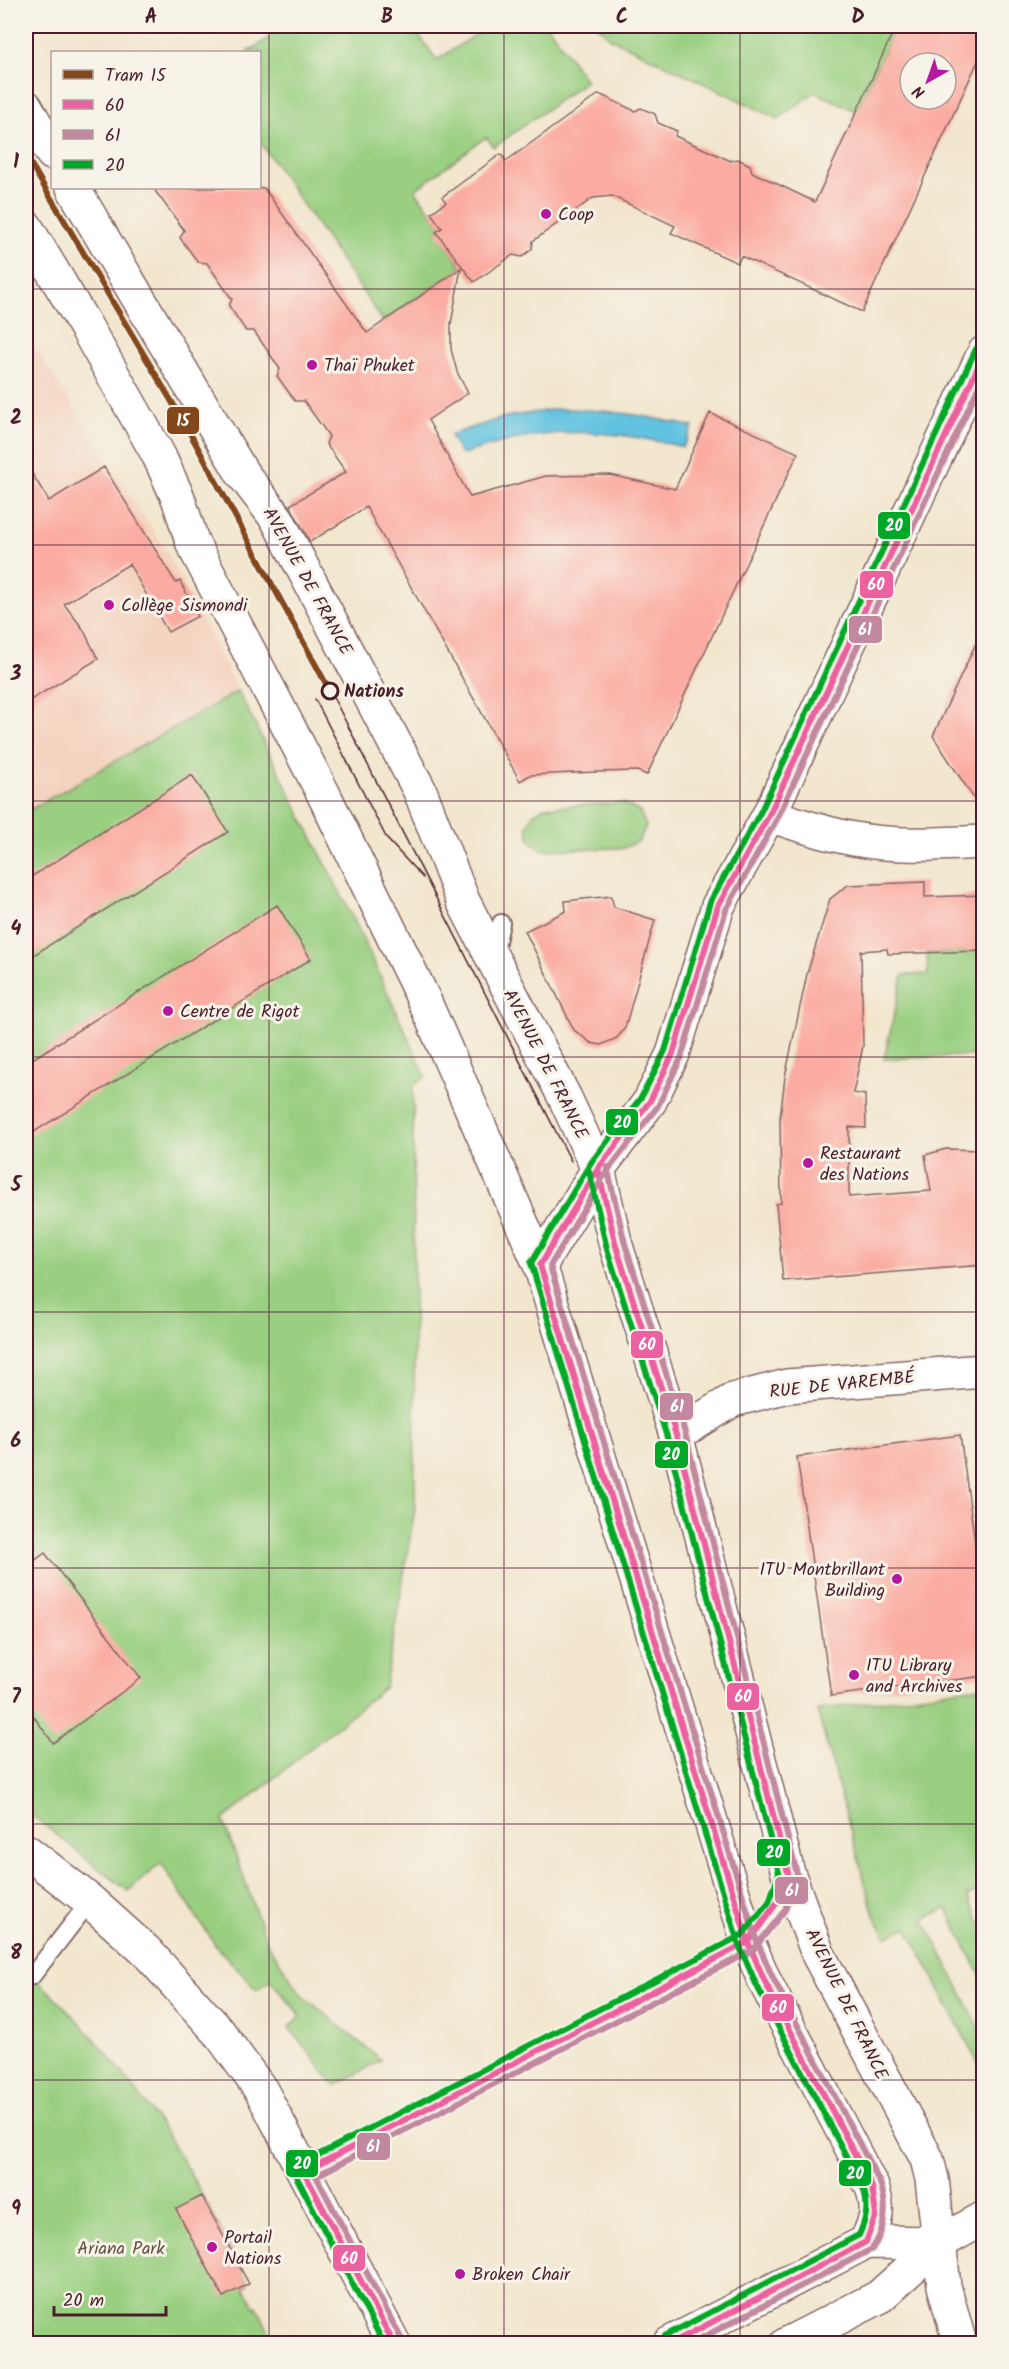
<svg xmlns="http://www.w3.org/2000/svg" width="1009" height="2369" font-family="Kalam,sans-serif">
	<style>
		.built { fill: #f4d3c0 }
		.green { fill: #9acf81; stroke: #727756; stroke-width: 1.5 }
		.water { fill: #62c3e0; stroke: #567186; stroke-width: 1.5 }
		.building { fill: #fbaba1; fill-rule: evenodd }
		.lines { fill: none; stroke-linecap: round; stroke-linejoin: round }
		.lane-casing { stroke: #856564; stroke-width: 20 }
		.street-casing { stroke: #856564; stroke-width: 36 }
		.secondary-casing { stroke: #856564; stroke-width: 36 }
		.primary-casing { stroke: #856564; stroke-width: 36 }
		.lane { stroke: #fff; stroke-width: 16 }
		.street { stroke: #fff; stroke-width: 33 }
		.secondary { stroke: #fff; stroke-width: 33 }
		.primary { stroke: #fff; stroke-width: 33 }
		.tram { stroke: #4a1f2b; stroke-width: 1.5 }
		.bus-1-casing { stroke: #f7f3e8; stroke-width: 10 }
		.bus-2-casing { stroke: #f7f3e8; stroke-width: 10 }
		.bus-3-casing { stroke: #f7f3e8; stroke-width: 10 }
		.bus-1 { stroke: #ec619f; stroke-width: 6 }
		.bus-2 { stroke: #c288a0; stroke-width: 6 }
		.bus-3 { stroke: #00a828; stroke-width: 6 }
		.tram-1-casing { stroke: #f7f3e8; stroke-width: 10 }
		.tram-1 { stroke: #84471c; stroke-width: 6 }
		.grid { fill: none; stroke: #4a1f2b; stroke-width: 1.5; stroke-opacity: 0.55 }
		.poi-dot { fill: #b5179e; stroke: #f7f3e8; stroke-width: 2 }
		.stop-dot { fill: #f7f3e8; stroke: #4a1f2b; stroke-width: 3 }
		.labels { text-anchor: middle; stroke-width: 6; stroke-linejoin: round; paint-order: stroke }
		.poi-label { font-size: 18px; fill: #4a1f2b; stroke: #f7f3e8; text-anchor: start }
		.street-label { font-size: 18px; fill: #4a1f2b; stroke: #f7f3e8 }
		.stop-label { font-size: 18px; font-weight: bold; fill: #4a1f2b; stroke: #f7f3e8; text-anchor: start }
		.park-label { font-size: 18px; fill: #625445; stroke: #f7f3e8 }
		.line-badge { stroke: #f7f3e8; stroke-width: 2 }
		.badge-label { font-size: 16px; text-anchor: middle; font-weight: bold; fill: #fff }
		.neatline { fill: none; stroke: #4a1f2b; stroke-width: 2 }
		.grid-label { font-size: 20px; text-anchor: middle; font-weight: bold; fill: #4a1f2b }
	</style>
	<rect width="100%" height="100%" fill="#f7f3e8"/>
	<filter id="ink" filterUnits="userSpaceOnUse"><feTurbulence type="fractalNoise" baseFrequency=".0167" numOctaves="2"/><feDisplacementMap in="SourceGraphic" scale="12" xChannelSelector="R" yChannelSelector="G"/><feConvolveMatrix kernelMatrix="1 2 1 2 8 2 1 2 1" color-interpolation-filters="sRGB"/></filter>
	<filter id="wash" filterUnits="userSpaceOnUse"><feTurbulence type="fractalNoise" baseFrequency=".008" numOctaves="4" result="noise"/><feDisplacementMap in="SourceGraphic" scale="24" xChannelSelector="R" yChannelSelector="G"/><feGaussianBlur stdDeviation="1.35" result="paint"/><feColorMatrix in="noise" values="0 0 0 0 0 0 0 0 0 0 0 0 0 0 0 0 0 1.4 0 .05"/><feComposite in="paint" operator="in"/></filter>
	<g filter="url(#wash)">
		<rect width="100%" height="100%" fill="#f2e6ce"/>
		<path class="built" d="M26 333 165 549 238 691 26 812Z"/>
		<path class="green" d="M286 26H412L437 60 489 26H548L586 81 494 147 486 137 415 190 442 228 437 232 462 267 383 321 260 142V52H248Z
			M597 26H896L856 111 815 92 778 119 612 39Z
			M238 691 359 930 426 1077 413 1086 415 1508 385 1687 223 1820 268 1945 302 1995 381 2060 335 2086 289 2027 301 2016 270 1980 257 1990 216 1946 161 1863 128 1891 26 1811V812Z
			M623 803 640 812 646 826 639 841 624 848 541 850 530 840 527 826 533 814 544 807Z
			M983 951V1055L884 1059 903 975 928 974 927 953Z
			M983 1686V1888L967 1896 983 1928V1980L946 1908 924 1919 983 2035V2073L907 1927 886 1937 874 1915 817 1710Z
			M26 1970C86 2024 141 2090 182 2160 206 2200 227 2243 249 2284L244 2287 255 2307 257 2306 274 2343H26Z"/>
		<path class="water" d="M558 409C605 409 647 415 693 427L683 447C600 427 543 426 461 455L450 435 505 417Z"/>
		<g id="blocks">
			<path class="building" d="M896 26H984V48L862 312 741 256 738 263 671 233 675 226 612 196 593 198 533 241 532 249 522 257 513 255 474 282 436 232 442 228 431 213 446 202 442 197 501 154 506 161 599 94 635 111 641 108 655 114 658 123 677 131 675 136 731 161 738 159 750 165 752 172 815 202ZM910 63H946V99H910Z
				M153 188H264L367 333 461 268 451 324V349L457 372 468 393 428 420 470 497 546 476 610 475 675 489 710 413 798 453 647 775 637 771 596 772 530 775 520 781 366 507 310 542 290 505 346 472 326 444 329 436 304 401H295L277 376 280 369 254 331H246L229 306 232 299 207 263 198 262 180 238 184 230Z
				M26 464 49 501 104 467 176 583 180 581 198 616 168 632 129 564 64 604 83 629 98 659 26 703Z
				M984 626V814L933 736Z
				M192 775 228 832 26 960V880Z
				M925 882V897L984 895V951L888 954 887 949 861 951 863 1046 853 1093 865 1095 866 1128 849 1127V1197L931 1191 925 1155 946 1149 984 1150V1265L783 1281 776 1204 781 1203 780 1118 785 1077 807 974 830 899 848 885Z
				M611 896 614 907 655 920 625 1028 617 1038 601 1045 591 1043 574 1030 525 931 566 911 565 901Z
				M277 905 311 959 26 1137V1063Z
				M960 1435 984 1607V1676L831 1696 797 1457Z
				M45 1553 141 1678 53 1743 26 1706V1567Z
				M202 2196 249 2284 223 2297 176 2209Z"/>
		</g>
	</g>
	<g filter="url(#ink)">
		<use href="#blocks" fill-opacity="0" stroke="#856564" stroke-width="1.5"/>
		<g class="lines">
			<g class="lane-casing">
				<path id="lane" d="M494 955 501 923
					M26 1978 32 1976 90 1901
					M304 2172 748 1942 777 1906 786 1878"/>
			</g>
			<g class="street-casing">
				<path id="street" d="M769 815C796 824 825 834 854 839 896 847 940 844 984 842
					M676 1435 733 1400 787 1386 984 1371"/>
			</g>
			<g class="secondary-casing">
				<path id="secondary" d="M26 107 52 153
					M73 188 242 473 277 519 420 791 463 901 565 1098 598 1169 616 1246 676 1435 788 1873 818 1954 927 2159 932 2179 944 2286 960 2344
					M26 227 86 327 159 456 178 498 193 544 323 793 424 1000 540 1265 748 1942 765 1982 872 2187C880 2210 876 2221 866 2242
					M540 1265 598 1169 650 1101 673 1054 718 906 769 815 984 353"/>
			</g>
			<g class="primary-casing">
				<path id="primary" d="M26 1851 90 1901 147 1952 218 2031 261 2090 394 2344
					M669 2344 866 2242 939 2243
					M787 2344 879 2297 939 2243 984 2218"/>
			</g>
			<use href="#lane" class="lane"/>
			<use href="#street" class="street"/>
			<use href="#secondary" class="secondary"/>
			<use href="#primary" class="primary"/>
			<path class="tram" d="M330 691 571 1161
				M315 699 387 839 423 878"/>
			<g class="bus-1-casing">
				<path id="bus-1" d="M598 1169 616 1246 676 1435 788 1873
					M540 1265 748 1942 765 1982 872 2187 876 2215 866 2242
					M540 1265 598 1169 650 1101 673 1054 718 906 769 815 984 354
					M304 2172 748 1942 779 1900
					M304 2172 394 2344
					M670 2344 866 2242"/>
			</g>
			<g class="bus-2-casing">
				<path id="bus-2" d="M402 2340 316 2176 753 1950 785 1910 797 1874 685 1433 625 1244 607 1167
					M690 2344 872 2249C886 2229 888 2205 880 2183L773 1978 756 1939 550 1266 605 1174 658 1106 681 1058 726 910 777 819 984 375"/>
			</g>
			<g class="bus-3-casing">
				<path id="bus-3" d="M665 2336 859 2235C866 2220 869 2207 864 2190L757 1986 739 1945 531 1263 590 1164 642 1096 665 1051 710 902 761 811 976 349
					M384 2344 296 2176 297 2166 742 1935 769 1902 779 1873 667 1437 607 1249 589 1171"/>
			</g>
			<use href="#bus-1" class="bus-1"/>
			<use href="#bus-2" class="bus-2"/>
			<use href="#bus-3" class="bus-3"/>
			<g class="tram-1-casing">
				<path id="tram-1" d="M26 156 185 424 330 691"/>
			</g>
			<use href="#tram-1" class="tram-1"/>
		</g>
	</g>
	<path class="grid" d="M269 26V2344M504 26V2344M740 26V2344M26 289H984M26 545H984M26 801H984M26 1057H984M26 1312H984M26 1568H984M26 1824H984M26 2080H984"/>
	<g class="poi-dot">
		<circle cx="546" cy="214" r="6"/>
		<circle cx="312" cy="365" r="6"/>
		<circle cx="109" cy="605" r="6"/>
		<circle cx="168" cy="1011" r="6"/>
		<circle cx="808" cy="1163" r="6"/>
		<circle cx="897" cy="1579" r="6"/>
		<circle cx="854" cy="1675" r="6"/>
		<circle cx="212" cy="2247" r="6"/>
		<circle cx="460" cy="2274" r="6"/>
	</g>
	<circle class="stop-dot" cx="330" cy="691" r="8"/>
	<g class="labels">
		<g class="poi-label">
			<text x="558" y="220">Coop</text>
			<text x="324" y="371">Thaï Phuket</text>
			<text x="121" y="611">Collège Sismondi</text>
			<text x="180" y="1017">Centre de Rigot</text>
			<text x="820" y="1159">Restaurant<tspan x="820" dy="21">des Nations</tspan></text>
			<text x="885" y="1575" text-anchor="end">ITU Montbrillant<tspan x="885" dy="21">Building</tspan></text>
			<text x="866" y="1671">ITU Library<tspan x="866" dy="21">and Archives</tspan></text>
			<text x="224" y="2243">Portail<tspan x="224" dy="21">Nations</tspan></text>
			<text x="472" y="2280">Broken Chair</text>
		</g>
		<g class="street-label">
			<text transform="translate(308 581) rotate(61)" y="6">AVENUE DE FRANCE</text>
			<text transform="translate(546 1064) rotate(63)" y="6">AVENUE DE FRANCE</text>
			<text transform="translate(842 1384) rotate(-6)" y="6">RUE DE VAREMBÉ</text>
			<text transform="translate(847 2004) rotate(64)" y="6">AVENUE DE FRANCE</text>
		</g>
		<g class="stop-label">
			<text x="344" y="697">Nations</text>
		</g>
		<g class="park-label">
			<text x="121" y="2254">Ariana Park</text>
		</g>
	</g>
	<g class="line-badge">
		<rect x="166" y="406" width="34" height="29" rx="6" fill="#84471c"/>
		<rect x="877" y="511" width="34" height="29" rx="6" fill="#00a828"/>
		<rect x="859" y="570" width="35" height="29" rx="6" fill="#ec619f"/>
		<rect x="848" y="615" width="35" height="29" rx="6" fill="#c288a0"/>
		<rect x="605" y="1108" width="34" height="28" rx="6" fill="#00a828"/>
		<rect x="630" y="1330" width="34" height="29" rx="6" fill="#ec619f"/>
		<rect x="659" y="1392" width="35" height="29" rx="6" fill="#c288a0"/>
		<rect x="654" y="1440" width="35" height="29" rx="6" fill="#00a828"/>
		<rect x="726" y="1682" width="34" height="29" rx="6" fill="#ec619f"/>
		<rect x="756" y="1838" width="35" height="29" rx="6" fill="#00a828"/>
		<rect x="774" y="1876" width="35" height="29" rx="6" fill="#c288a0"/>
		<rect x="761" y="1993" width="34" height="29" rx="6" fill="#ec619f"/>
		<rect x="356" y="2132" width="35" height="29" rx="6" fill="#c288a0"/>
		<rect x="285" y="2149" width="34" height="29" rx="6" fill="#00a828"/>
		<rect x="838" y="2159" width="34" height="28" rx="6" fill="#00a828"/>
		<rect x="332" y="2244" width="34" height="28" rx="6" fill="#ec619f"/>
	</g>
	<g class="badge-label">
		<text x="183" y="426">15</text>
		<text x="894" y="531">20</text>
		<text x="876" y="590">60</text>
		<text x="865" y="635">61</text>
		<text x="622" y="1128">20</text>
		<text x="647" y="1350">60</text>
		<text x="677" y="1412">61</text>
		<text x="671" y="1460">20</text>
		<text x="743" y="1702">60</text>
		<text x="774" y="1858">20</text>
		<text x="792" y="1896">61</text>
		<text x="778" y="2013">60</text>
		<text x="373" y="2152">61</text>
		<text x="302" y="2169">20</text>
		<text x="855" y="2179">20</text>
		<text x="349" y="2264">60</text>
	</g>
	<rect width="1009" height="2369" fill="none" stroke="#f7f3e8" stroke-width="66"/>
	<rect x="51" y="51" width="210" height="138" fill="#f7f3e8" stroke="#b29e9c" stroke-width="1.5"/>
	<rect x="63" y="70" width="30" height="9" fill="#84471c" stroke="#b29e9c" stroke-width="1.5"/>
	<text x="105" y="81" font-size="18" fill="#4a1f2b">Tram 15</text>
	<rect x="63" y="100" width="30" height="9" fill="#ec619f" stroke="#b29e9c" stroke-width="1.5"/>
	<text x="105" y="111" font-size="18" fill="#4a1f2b">60</text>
	<rect x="63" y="130" width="30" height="9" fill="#c288a0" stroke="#b29e9c" stroke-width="1.5"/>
	<text x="105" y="141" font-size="18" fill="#4a1f2b">61</text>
	<rect x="63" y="160" width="30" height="9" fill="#00a828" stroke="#b29e9c" stroke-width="1.5"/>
	<text x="105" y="171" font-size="18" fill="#4a1f2b">20</text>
	<g transform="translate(928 81) rotate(220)"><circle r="28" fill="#f7f3e8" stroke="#b29e9c" stroke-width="1.5"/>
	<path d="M0-4.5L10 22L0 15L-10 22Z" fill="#b5179e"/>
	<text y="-9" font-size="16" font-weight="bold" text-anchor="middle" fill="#4a1f2b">N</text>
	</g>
	<path d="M54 2306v9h112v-9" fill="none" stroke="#4a1f2b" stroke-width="3"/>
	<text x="63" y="2306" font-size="18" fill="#4a1f2b" stroke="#f7f3e8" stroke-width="4.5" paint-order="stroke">20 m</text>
	<rect x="33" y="33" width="943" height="2303" class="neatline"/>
	<g class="grid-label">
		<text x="151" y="23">A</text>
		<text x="387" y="23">B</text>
		<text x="622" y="23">C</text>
		<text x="858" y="23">D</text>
		<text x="16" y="168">1</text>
		<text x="16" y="424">2</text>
		<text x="16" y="680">3</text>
		<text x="16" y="935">4</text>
		<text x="16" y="1191">5</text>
		<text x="16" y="1447">6</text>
		<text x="16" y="1703">7</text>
		<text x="16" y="1959">8</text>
		<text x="16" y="2215">9</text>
	</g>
</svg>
